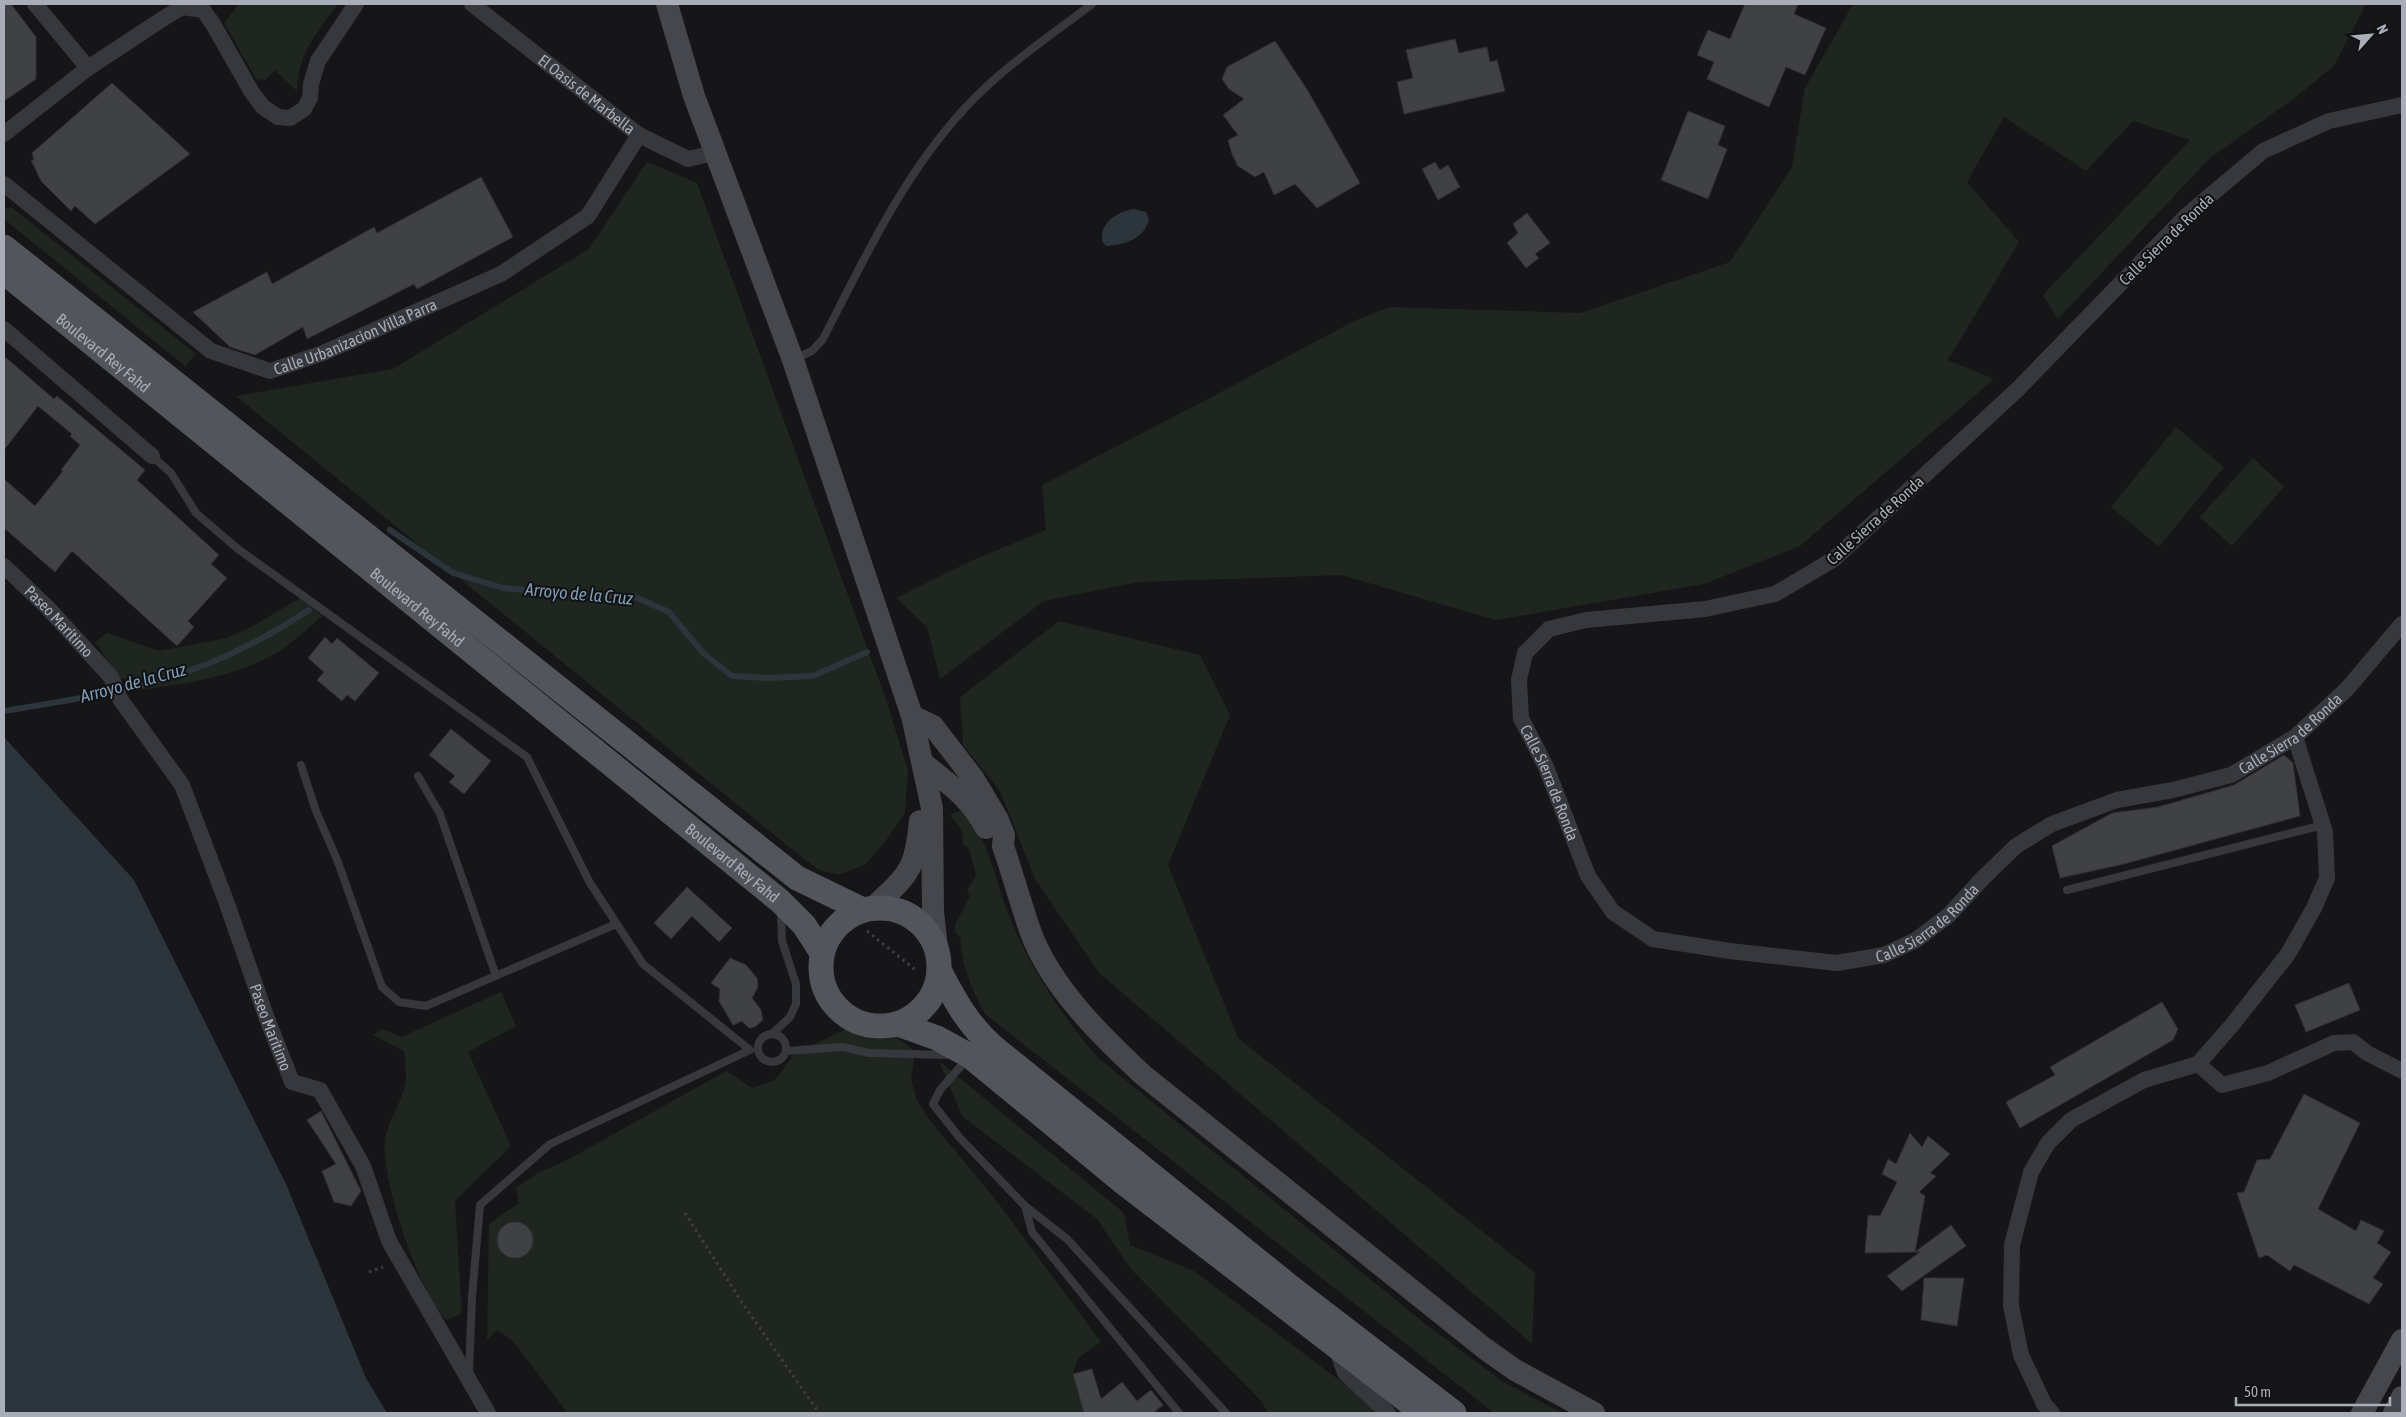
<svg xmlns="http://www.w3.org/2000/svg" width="2406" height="1417" font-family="'Asap Condensed',sans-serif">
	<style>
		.green { fill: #1e261f }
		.water { fill: #2c353c }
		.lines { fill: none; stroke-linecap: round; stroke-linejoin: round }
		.stream { stroke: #2c353c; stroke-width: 6 }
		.building { fill: #404145; stroke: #303034 }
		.path { stroke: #3d3f44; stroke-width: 3; stroke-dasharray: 2.5 4; stroke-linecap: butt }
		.lane { stroke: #37383d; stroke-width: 8 }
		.street { stroke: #37383d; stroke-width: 16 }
		.secondary { stroke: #45474d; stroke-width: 22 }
		.primary { stroke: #53555c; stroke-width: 25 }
		.labels { text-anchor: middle; stroke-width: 4; stroke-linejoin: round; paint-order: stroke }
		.street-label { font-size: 16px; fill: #a8adb8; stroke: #111113 }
		.water-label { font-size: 18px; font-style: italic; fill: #7f9bb3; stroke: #111113 }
	</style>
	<rect width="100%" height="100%" fill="#161618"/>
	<path class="green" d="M239 4H338C318 30 297 56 297 91L275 70 265 80 256 79 224 23Z
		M1853 4H2366L2334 66 2296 97 2210 158 2058 319 2043 295 2190 140 2133 121 2086 171 2004 117 1967 182 2019 242 1948 360 1994 379 1800 546 1704 584 1496 620 1341 575 1139 582 1044 601 940 679 927 627 896 598 973 560 1046 530 1042 485 1202 402 1354 321 1389 307 1580 313 1730 262 1792 167 1805 88Z
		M647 162 697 183 887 702 908 771 905 813 887 839 866 864 839 875 819 870 794 851 236 396 393 369 589 249Z
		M11 207 196 354 185 366 4 219V209Z
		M2176 427 2224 467 2159 547 2111 507Z
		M2253 458 2284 487 2232 546 2200 517Z
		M300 598 322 616C311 626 299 637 287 646 243 676 189 684 137 690L135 680 119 678 95 642 107 633 159 651 227 638 253 626Z
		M1059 621 1200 655 1230 715 1168 865 1238 1038 1535 1273 1532 1344 1099 973 1035 879 1000 791 963 745 960 697Z
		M962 810C991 839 996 887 1012 923 1033 973 1063 1016 1097 1057L1423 1322 1502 1381 1562 1413H1494L985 1014C975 997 958 957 961 938L955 932V924L970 897 967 890 976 876 969 848 963 845 962 830 950 815Z
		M501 992 516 1026 468 1052 511 1146 455 1201 462 1313 447 1320C419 1295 380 1177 385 1139 388 1121 401 1104 405 1085 407 1075 405 1062 404 1051L373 1035 383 1029 401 1037Z
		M873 1019 915 1051 911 1079 916 1098 928 1118 996 1200 1101 1342 1078 1358 1073 1374 1084 1413H564L566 1411 513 1341 497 1330 487 1340 489 1224 519 1203 516 1188 538 1173 569 1159 726 1071 752 1088 775 1080 794 1055 835 1034Z
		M939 1061 1124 1213 1130 1245 1194 1271 1383 1413H1268L1262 1402 1130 1268 1097 1219 962 1116Z"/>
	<path class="water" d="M1134 209 1146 212 1149 219C1145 239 1124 245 1106 246L1102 241C1100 222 1117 212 1134 209Z
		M4 737 134 880 286 1184 366 1378 387 1413H4Z"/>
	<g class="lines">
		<path class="stream" d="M390 530 453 573 503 588 577 595 635 597 669 612 703 653 732 676 768 678 813 676 867 652
			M4 711C58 702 112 694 165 679 215 664 265 639 309 610"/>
	</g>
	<path class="building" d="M4 4H11L36 37V79L4 101Z
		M1745 4H1798L1794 14 1826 28 1805 75 1786 67 1769 107 1707 79 1714 62 1697 55 1708 30 1730 39Z
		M1455 39 1459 53 1487 47 1490 62 1497 60 1505 91 1404 114 1397 82 1413 78 1406 50Z
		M1275 41 1308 91 1360 183 1317 208 1295 184 1274 195 1264 172 1255 177 1238 166 1232 154 1228 140 1238 135 1223 115 1244 99 1229 89 1222 79 1227 67Z
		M112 83 190 154 95 224 75 206 71 211 41 181 31 160H34L32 153Z
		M1688 111 1725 126 1718 145 1727 149 1708 199 1661 180Z
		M1435 162 1440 170 1448 165 1460 187 1438 200 1422 169Z
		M481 177 513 237 417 289 414 284 307 339 303 327 255 355 230 347 193 312 267 272 272 284 374 227 377 233Z
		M1527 213 1550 243 1535 254 1539 258 1526 268 1507 243 1518 233 1513 224Z
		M4 356 54 399 57 396 145 470 137 480 219 555 211 564 227 578 188 621 194 627 177 646 72 551 55 572 4 528V479L35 506 63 471 61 470 80 445 70 436 72 434 38 406 4 450Z
		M325 637 332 644 337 638 379 673 355 701 347 695 342 701 317 680 324 672 308 658Z
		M451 729 491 761 464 794 449 782 455 776 429 755Z
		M2284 755 2293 763 2300 816 2124 864 2060 878 2052 846 2112 813 2158 807 2234 785Z
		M687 887 732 928 719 942 692 916 671 939 654 923Z
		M730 958 746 965 757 978 758 987 752 998 761 1010 763 1020 755 1027 749 1028 742 1021 733 1025 719 1001 720 989 711 983Z
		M2349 983 2360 1010 2306 1032 2295 1005Z
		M2162 1002 2178 1029 2173 1040 2020 1128 2006 1102 2055 1075 2050 1067Z
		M2304 1094 2360 1123 2318 1209 2356 1231 2361 1220 2384 1231 2377 1243 2391 1252 2373 1278 2383 1284 2369 1304 2294 1265 2290 1271 2267 1255 2259 1258 2237 1193 2244 1192 2257 1160 2270 1159Z
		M321 1111 361 1191 351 1206 334 1202 322 1171 336 1164 307 1120Z
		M1910 1133 1922 1147 1928 1136 1950 1154 1930 1173 1936 1176 1919 1192 1925 1196 1915 1252 1865 1253 1868 1215 1880 1216 1897 1182 1882 1174 1888 1159 1896 1164Z
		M497 1240a18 18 0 1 1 36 0a18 18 0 1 1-36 0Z
		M1951 1225 1966 1246 1902 1291 1887 1276 1920 1252H1915Z
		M1924 1278H1964L1957 1326 1921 1320Z
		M1092 1369 1101 1399 1122 1382 1137 1401 1151 1390 1163 1405 1153 1413H1084L1073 1374Z"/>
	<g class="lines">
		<path class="path" d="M867 931 917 971
			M685 1213 741 1301 819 1413
			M369 1272 383 1267"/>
		<path class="lane" d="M794 359 812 351 823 339C864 259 904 173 966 107 1003 67 1049 37 1092 4
			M152 456 171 473 196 513 238 549 527 757 590 883 643 964 750 1050 550 1144 480 1205 472 1297 469 1372
			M301 765 316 811 338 862 382 987 399 1002 426 1006 616 924
			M418 776 440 814 496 976
			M2067 890 2323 825
			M772 1034 790 1017 796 1004V984L782 941 781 910
			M758 1048a14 14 0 1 1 28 0a14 14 0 1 1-28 0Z
			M786 1051 843 1047 869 1053 950 1055
			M967 1059 940 1090 933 1104 959 1137 1025 1206 1067 1239 1226 1413
			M1025 1206 1032 1232 1179 1413"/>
		<g class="street">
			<path d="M35 4 88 68"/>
			<path id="s1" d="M472 4 639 135 688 159 714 153"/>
			<path id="s2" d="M2402 105 2329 121 2263 151 2187 215 2018 389 1834 559 1775 594 1705 609 1586 620 1549 629 1525 653 1519 680 1521 718 1546 767 1588 876 1613 912 1653 939 1730 951 1837 963 1884 955 1916 940 1949 915 1983 878 2016 846 2052 824 2117 800 2173 790 2231 775 2295 737 2347 689 2402 624"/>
			<path d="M4 134 88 68 161 20 182 7 203 10 213 24 251 91 263 107 278 117 290 118 304 109 310 98 311 84 318 61 356 4"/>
			<path id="s3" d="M4 184 211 351 270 371 323 353 501 274 588 216 639 135"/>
			<path d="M4 329 152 456"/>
			<path id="s4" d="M4 566 48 608 111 677 120 699 182 785 226 901 266 1016 292 1082 320 1090 363 1166 389 1241 488 1413"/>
			<path d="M2198 1064 2222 1085 2268 1073 2334 1043 2353 1042 2367 1053 2402 1071"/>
			<path d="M1336 1347 1345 1373 1388 1413"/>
			<path d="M2052 1413 2044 1404 2021 1355 2011 1306 2012 1245 2031 1172 2048 1143 2071 1120 2144 1080 2198 1064 2232 1025 2288 954 2314 908 2327 878 2325 832 2295 737"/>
		</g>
		<path class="secondary" d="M667 4 694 96 793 360 912 716 932 808 933 912 938 957
			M912 716 933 726 973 778 998 820 1004 835 1003 846C1013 875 1021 905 1031 933 1051 987 1102 1037 1143 1075L1484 1348 1515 1370 1594 1413
			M922 762C949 785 968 795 986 828
			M873 908C909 873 915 872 920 821
			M2362 1413 2402 1340
			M2394 1413 2402 1397"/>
		<g class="primary">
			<path d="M4 247 797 878 863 910"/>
			<path id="s5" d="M4 272 780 901 804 925 822 953"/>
			<circle cx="880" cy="967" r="59"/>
			<path d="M939 970C955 1000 966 1022 992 1046L1294 1290 1454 1413"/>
			<path d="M898 1024 937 1038 970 1056 1123 1182 1423 1413"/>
		</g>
	</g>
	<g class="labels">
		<g class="street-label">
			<text dy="6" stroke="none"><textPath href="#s1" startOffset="146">El Oasis de Marbella</textPath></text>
			<text transform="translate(2166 239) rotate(-44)" y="6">Calle Sierra de Ronda</text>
			<text dy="6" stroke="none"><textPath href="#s3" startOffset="420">Calle Urbanizacion Villa Parra</textPath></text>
			<text dy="6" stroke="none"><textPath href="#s5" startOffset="128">Boulevard Rey Fahd</textPath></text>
			<text transform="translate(1875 520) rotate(-42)" y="6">Calle Sierra de Ronda</text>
			<text dy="6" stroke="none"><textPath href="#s5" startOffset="532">Boulevard Rey Fahd</textPath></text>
			<text dy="6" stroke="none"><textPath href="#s4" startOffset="78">Paseo Marítimo</textPath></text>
			<text dy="6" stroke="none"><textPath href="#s2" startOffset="2108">Calle Sierra de Ronda</textPath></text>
			<text dy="6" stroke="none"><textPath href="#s2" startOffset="1208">Calle Sierra de Ronda</textPath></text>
			<text dy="6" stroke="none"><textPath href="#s5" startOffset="938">Boulevard Rey Fahd</textPath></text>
			<text dy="6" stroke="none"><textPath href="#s2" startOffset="1688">Calle Sierra de Ronda</textPath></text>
			<text dy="6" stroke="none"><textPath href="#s4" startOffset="542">Paseo Marítimo</textPath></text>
		</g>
		<g class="water-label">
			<text transform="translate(579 594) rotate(5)" y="6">Arroyo de la Cruz</text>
			<text transform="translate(133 683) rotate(-15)" y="6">Arroyo de la Cruz</text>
		</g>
	</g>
	<rect width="2406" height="1417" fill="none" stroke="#a8adb8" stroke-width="10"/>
	<g transform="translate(2371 35) rotate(63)" stroke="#111113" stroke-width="4" paint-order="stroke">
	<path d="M0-4L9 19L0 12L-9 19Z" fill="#a8adb8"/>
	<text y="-8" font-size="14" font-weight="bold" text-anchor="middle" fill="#a8adb8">N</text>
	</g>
	<path d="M2236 1397v8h154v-8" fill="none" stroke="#a8adb8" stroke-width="2.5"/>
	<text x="2244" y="1397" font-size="15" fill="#a8adb8" stroke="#111113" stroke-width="4" paint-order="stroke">50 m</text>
</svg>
